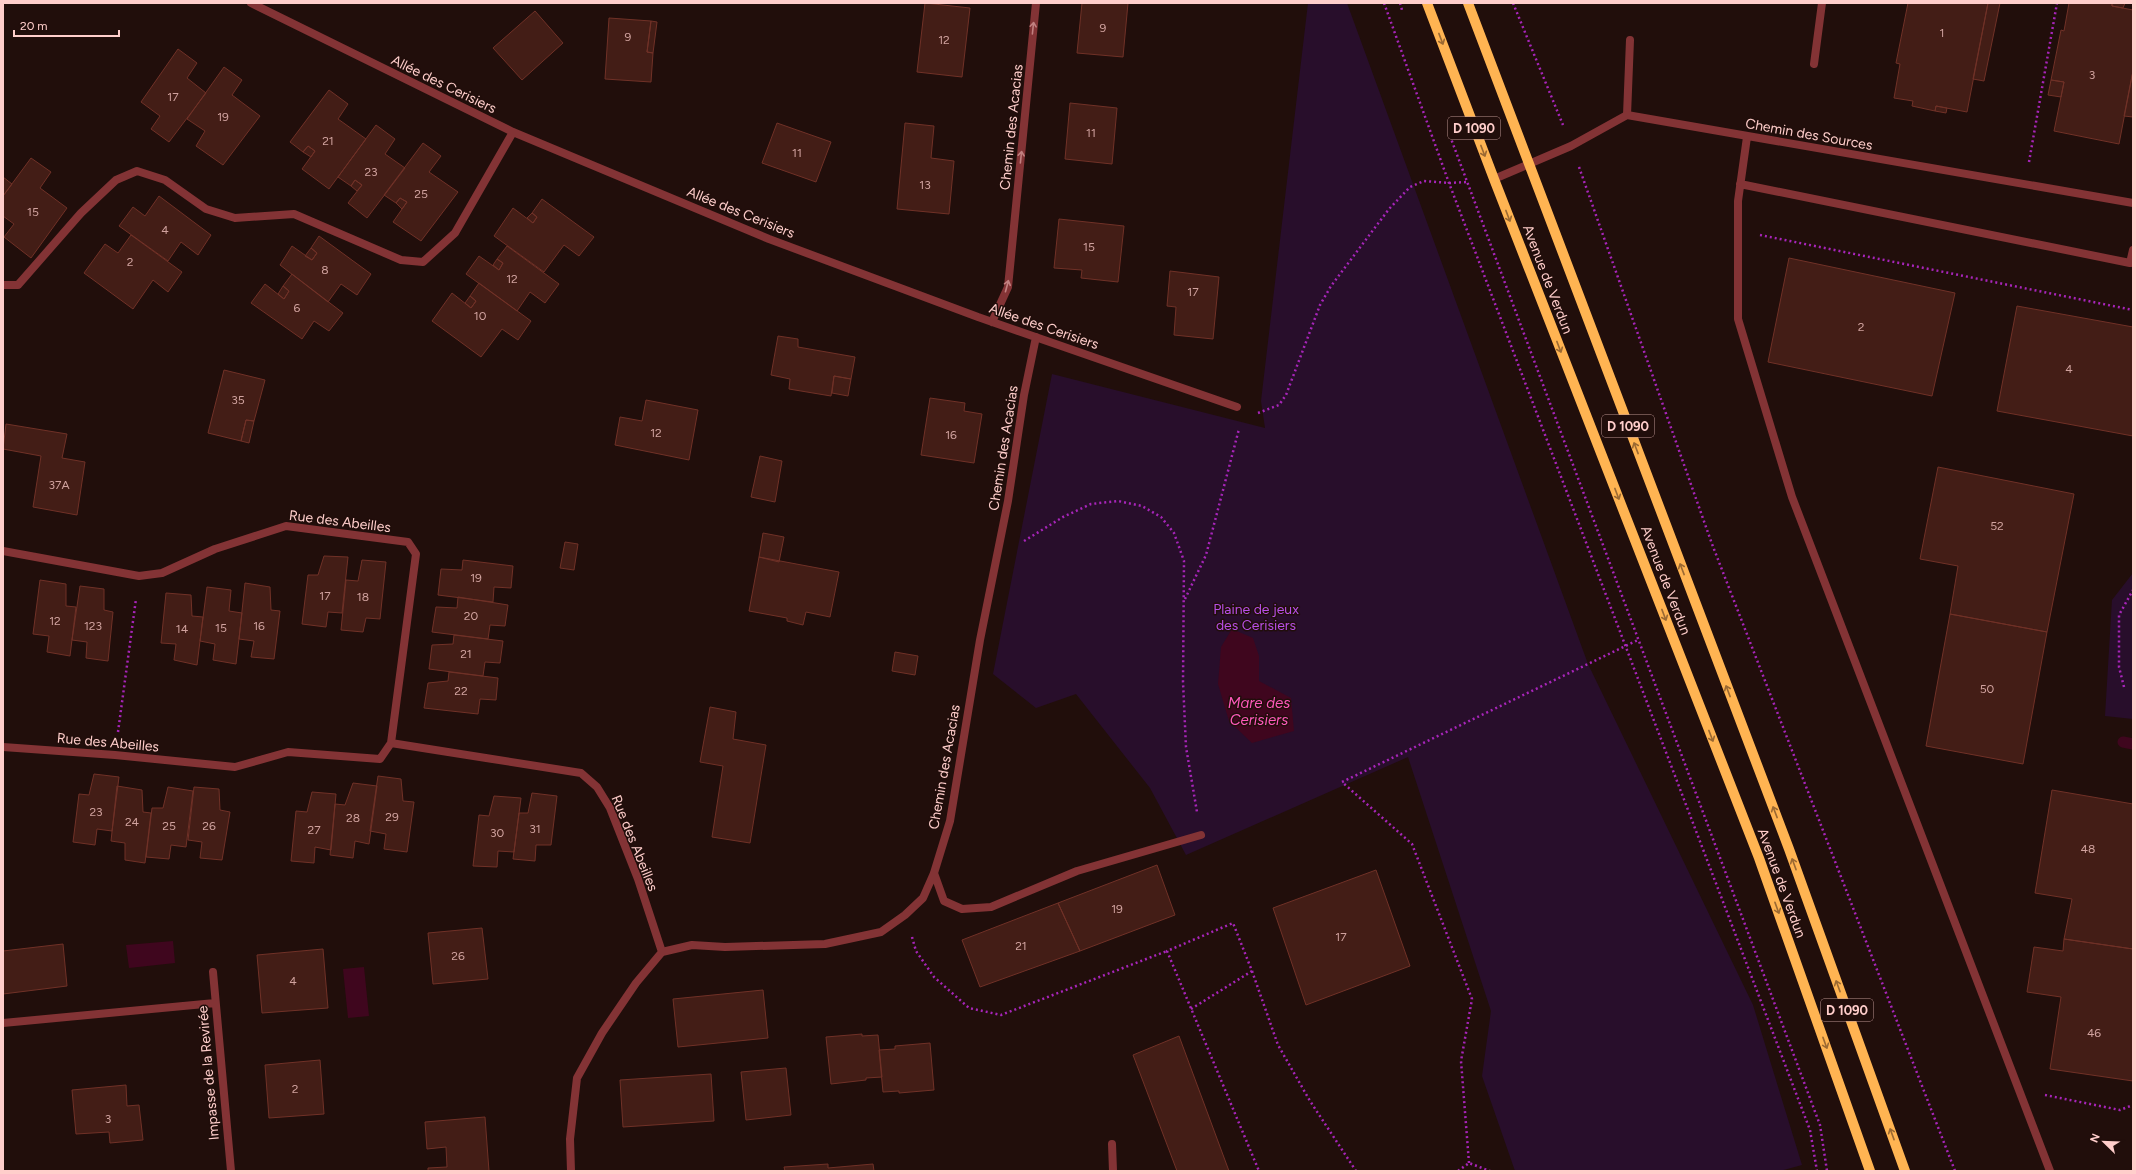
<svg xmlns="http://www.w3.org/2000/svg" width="2136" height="1174" font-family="Figtree,sans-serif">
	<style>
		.green { fill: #280e2b }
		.water { fill: #3f061e }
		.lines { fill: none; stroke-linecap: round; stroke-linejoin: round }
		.stream { stroke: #3f061e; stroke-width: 11 }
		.building { fill: #431d16; stroke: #703127 }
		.path { stroke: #a725b9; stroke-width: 2.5; stroke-dasharray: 2 3; stroke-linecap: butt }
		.service { stroke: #833335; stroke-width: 8 }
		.minor { stroke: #833335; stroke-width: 8 }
		.primary { stroke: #ffb452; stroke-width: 10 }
		.oneway { stroke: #c18080 }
		.oneway2 { stroke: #9b6932 }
		.labels { text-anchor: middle; stroke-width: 3; stroke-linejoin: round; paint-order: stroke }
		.number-label { font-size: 12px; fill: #d0a29e }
		.shield { fill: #210e0b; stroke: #bc9491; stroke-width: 1 }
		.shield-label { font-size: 13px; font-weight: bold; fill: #ffcecb }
		.street-label { font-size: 14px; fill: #ffcecb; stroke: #210e0b }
		.park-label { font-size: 14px; fill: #b84fe7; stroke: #210e0b }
		.water-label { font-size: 15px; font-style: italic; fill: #ff59bc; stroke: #210e0b }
	</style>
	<rect width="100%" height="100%" fill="#210e0b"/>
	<path class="green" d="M1308 3H1347L1588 664 1753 1005 1802 1165 1780 1171H1515L1482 1076 1491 1011 1408 757 1186 855 1150 788 1076 694 1036 708 993 674 1052 374 1265 428 1261 401Z
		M2133 573V719L2105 716 2112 600Z"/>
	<path class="water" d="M1232 629 1253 638 1259 656V681L1291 698 1294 731 1252 743 1229 721 1218 684 1221 647Z
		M173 941 175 963 129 968 126 945Z
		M364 967 369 1016 348 1018 343 969Z"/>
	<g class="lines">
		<path class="stream" d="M2123 742 2133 744"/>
	</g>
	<path class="building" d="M925 3 970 8 962 77 917 72Z
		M1082 3H1128L1123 57 1077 53Z
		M1908 3H1988L1967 112 1936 106 1935 111 1912 106 1913 101 1894 98 1900 64 1896 63Z
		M1988 3H2000L1984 81 1973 79Z
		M2069 3H2112V6L2133 10V71L2119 144 2054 131 2064 82 2051 80 2061 30 2064 31Z
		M2112 3H2125L2123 8 2112 6Z
		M535 11 563 43 522 80 493 48Z
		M609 18 651 21 647 52 653 53 651 82 605 79Z
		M651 21 657 22 653 53 647 52Z
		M178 49 197 63 187 78 206 93 169 142 151 129 160 116 141 102Z
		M224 67 242 80 232 95 260 116 223 165 196 146 205 131 187 119Z
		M2133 71V117L2124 116Z
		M2051 80 2064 82 2061 97 2048 95Z
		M329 90 348 104 338 119 366 139 329 189 302 169 315 151 308 146 303 152 290 142Z
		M1070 103 1117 108 1112 164 1065 159Z
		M1936 106 1947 108 1946 113 1935 111Z
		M777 123 831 142 816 182 762 163Z
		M905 123 934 126 931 158 954 161 949 214 897 209Z
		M376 125 395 139 385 154 405 168 367 218 348 203 362 185 355 180 351 186 338 177Z
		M423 143 441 156 429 172 458 192 421 241 393 222 407 202 400 198 396 203 384 195Z
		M308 146 315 151 311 157 303 152Z
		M31 158 51 172 40 188 67 208 31 258 4 237 14 224 3 216V196Z
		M3 177 12 184 3 196Z
		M355 180 362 185 357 191 351 186Z
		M159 196 211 235 198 255 181 242 168 261 119 226 133 207 145 216Z
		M400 198 407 202 402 209 396 203Z
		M542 199 594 237 579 256 564 245 544 272 494 236 513 208 533 223 537 217 532 213Z
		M532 213 537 217 533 223 527 218Z
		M1059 219 1124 226 1118 282 1081 278 1082 270 1054 268Z
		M131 235 182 272 168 292 153 280 133 309 84 273 105 244 118 253Z
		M319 236 371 274 357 295 341 284 328 302 280 265 292 246 312 260 317 253 311 248Z
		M507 246 559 284 545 303 530 292 517 311 466 274 479 256 499 270 503 263 497 259Z
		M311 248 317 253 312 260 305 256Z
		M1789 258 1955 293 1932 396 1768 362Z
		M497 259 503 263 499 270 493 265Z
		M1170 271 1219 277 1213 339 1174 335 1176 307 1167 306Z
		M292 274 343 313 329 331 314 321 302 339 251 303 265 284 284 299 289 291 283 286Z
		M479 283 531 321 518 340 502 329 481 357 432 321 452 293 471 308 476 301 470 296Z
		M283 286 289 291 284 299 278 294Z
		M470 296 476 301 471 308 465 303Z
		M2017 306 2133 327V436L1997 411Z
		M778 336 798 339V347L855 357 851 379 834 376 831 396 789 389 790 379 771 375Z
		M224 370 265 380 254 421 246 420 241 441 208 433Z
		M834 376 851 379 848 396 832 393Z
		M930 398 965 403 964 411 982 414 974 463 921 455Z
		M646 400 698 410 689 460 615 445 620 417 642 421Z
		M246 420 254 421 249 443 241 441Z
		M6 424 67 434 62 458 85 462 77 515 33 507 41 456 3 449Z
		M760 456 782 461 775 502 751 497Z
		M1938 467 2074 494 2047 632 1950 614 1958 566 1920 559Z
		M763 533 784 537 779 562 759 557Z
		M565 542 578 544 574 570 560 568Z
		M324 556 348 557 342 613 328 612 326 627 302 624 308 575H318Z
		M759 557 839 572 830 617 806 612 803 625 787 621V618L749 611Z
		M362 560 386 562 380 619 366 618 363 632 341 630 346 580 358 581Z
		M463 560 513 566 511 588 494 587 493 602 438 595 441 569 462 570Z
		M40 580 66 584V606L76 607 70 656 47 652 49 636 33 634Z
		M245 583 270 587 271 610 280 611 274 659 251 657 254 641 239 639Z
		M80 586 104 589V610L113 612 108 661 86 658 87 642 72 640Z
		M207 587 231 590 229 611 242 613 236 664 213 660 215 644 200 641Z
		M166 593 191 595 192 616 203 617 197 665 174 660 176 644 161 643Z
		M458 597 508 605 505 626 490 625 488 639 432 632 436 607 457 608Z
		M1950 614 2047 632 2023 764 1926 746Z
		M454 635 503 641 500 663 485 662 483 676 429 669 432 645 453 644Z
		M895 652 918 656 915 675 892 671Z
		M449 672 498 678 496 700 480 699 478 714 424 708 428 683 448 681Z
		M710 707 736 712 733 739 766 745 750 843 712 837 723 766 700 762Z
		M94 774 119 777 112 831 97 829 95 845 73 842 79 794 89 795Z
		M378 776 401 779 403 801 414 802 407 852 384 849 386 834 370 831Z
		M353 783 377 786 369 844 355 841 353 858 330 855 335 804 345 805Z
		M117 786 142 790 143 812 151 813 145 863 125 860V843L111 841Z
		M168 787 193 791 186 847 171 845 169 859 146 857 152 808H163Z
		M194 787 219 789 220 810 230 812 222 860 200 858 202 842 188 840Z
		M2052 790 2133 804V949L2064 939 2072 899 2035 893Z
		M312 792 336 794 331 850 315 847 314 863 291 861 296 811 307 812Z
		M532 793 557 796 551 845H536L535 861 513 859 519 813H528Z
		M494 796 521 798 514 852 498 851 497 867 473 866 479 815 489 816Z
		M1157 865 1175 915 1080 951 1058 903Z
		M1376 870 1410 966 1306 1005 1273 908Z
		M1058 903 1080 951 980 987 962 940Z
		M482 928 488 979 433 984 428 933Z
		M2064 939 2133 949V1081L2050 1069 2061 997 2027 992 2034 947 2063 951Z
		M63 944 67 986 3 994V951Z
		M323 949 328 1008 262 1013 257 955Z
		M763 990 768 1038 678 1047 673 999Z
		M862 1034V1036L878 1035 882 1077 866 1078V1080L831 1084 826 1037Z
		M1179 1036 1229 1171H1177L1133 1055Z
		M930 1043 934 1090 899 1093V1091L883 1092 879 1050 895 1049V1046Z
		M320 1060 324 1114 269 1118 265 1065Z
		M786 1068 791 1115 746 1120 741 1072Z
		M711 1074 714 1121 623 1127 620 1080Z
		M126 1085 127 1106 139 1105 143 1140 110 1143 109 1132 76 1134 72 1090Z
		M485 1117 489 1171H428V1168L447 1167 446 1147 427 1149 425 1122Z
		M828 1164V1168L873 1164 874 1171H785L784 1167Z"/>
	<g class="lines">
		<path class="path" d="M1384 3 1449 183 1810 1130 1817 1171
			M1400 3 1402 10
			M1513 3 1563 125
			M1450 136 1820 1125 1827 1171
			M2029 162 2057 3
			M1579 167 1712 544 1955 1171
			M1760 235 2133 310
			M1258 413 1279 405 1286 395 1320 305 1331 286 1389 209 1410 187 1424 181 1449 183 1467 182
			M1024 541 1063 517 1091 504 1118 501 1142 506 1161 517 1174 533 1184 561 1183 682 1186 747 1197 812
			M1185 599 1206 555 1239 429
			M2124 687 2119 667V615L2133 590
			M118 732 136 599
			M912 937 916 951 934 977 969 1008 1001 1015 1167 951
			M1252 971 1278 1045 1310 1101 1356 1171
			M1191 1009 1252 971 1233 923 1167 951 1259 1171
			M2045 1095 2120 1110 2133 1105
			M1469 1163 1461 1061 1472 999 1412 844 1342 782 1638 640
			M1458 1171 1469 1163 1490 1171"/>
		<path class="service" d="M1814 64 1822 3
			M1627 115 1630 40
			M1112 1144 1113 1171"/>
		<path class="minor" d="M251 3 513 132 769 239 978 317 1237 407
			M1747 137 1738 201V319L1792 497 2050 1171
			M1494 179 1571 146 1627 115 2133 203
			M1740 184 2130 263 2133 250
			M3 285H18L81 213 116 180 137 171 165 180 206 209 235 218 294 214 401 260 423 262 455 233 513 132
			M992 322 1008 287 1036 3
			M3 551 139 576 162 573 215 549 286 526 408 542 416 554 391 743 581 773 597 787 610 808 638 879 662 952
			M3 747 115 755 235 767 288 752 380 759 391 743
			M934 873 944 901 962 909 991 907 1077 871 1201 835
			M213 972 231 1171
			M3 1023 215 1003
			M571 1171 570 1139 577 1078 602 1033 636 983 662 952 692 945 725 947 825 944 881 932 905 915 923 898 934 873 950 821 980 640 1008 501 1024 395 1036 337"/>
		<path class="primary" d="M1427 3 1494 179 1759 858 1870 1171
			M1468 3 1789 849 1905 1171"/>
	</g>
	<defs><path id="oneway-shaft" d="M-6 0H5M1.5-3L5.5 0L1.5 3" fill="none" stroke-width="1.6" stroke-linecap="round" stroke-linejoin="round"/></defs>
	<g class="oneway">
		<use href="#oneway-shaft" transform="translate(1033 28) rotate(-84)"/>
		<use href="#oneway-shaft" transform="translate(1021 157) rotate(-84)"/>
		<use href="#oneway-shaft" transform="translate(1007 286) rotate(-75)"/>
	</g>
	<g class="oneway2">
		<use href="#oneway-shaft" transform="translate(1441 39) rotate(69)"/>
		<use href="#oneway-shaft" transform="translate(1483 151) rotate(69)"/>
		<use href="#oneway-shaft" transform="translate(1508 216) rotate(69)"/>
		<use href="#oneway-shaft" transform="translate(1559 347) rotate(69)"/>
		<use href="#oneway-shaft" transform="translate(1636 448) rotate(-111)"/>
		<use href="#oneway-shaft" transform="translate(1617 494) rotate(69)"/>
		<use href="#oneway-shaft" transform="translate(1682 569) rotate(-111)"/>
		<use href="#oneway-shaft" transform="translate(1664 615) rotate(69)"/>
		<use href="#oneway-shaft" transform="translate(1728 691) rotate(-111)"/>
		<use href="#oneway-shaft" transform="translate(1711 736) rotate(69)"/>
		<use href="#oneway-shaft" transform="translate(1775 812) rotate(-111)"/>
		<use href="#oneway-shaft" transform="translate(1794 864) rotate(-110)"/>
		<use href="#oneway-shaft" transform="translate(1777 908) rotate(70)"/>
		<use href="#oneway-shaft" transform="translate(1838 986) rotate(-110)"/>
		<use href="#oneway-shaft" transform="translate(1825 1043) rotate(70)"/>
		<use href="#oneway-shaft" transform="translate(1892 1134) rotate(-110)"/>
	</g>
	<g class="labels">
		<g class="number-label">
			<text x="1103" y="32">9</text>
			<text x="1942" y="37">1</text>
			<text x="628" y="41">9</text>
			<text x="944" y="44">12</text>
			<text x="2092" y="79">3</text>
			<text x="173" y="101">17</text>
			<text x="223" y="121">19</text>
			<text x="1091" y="137">11</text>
			<text x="328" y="145">21</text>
			<text x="797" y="157">11</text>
			<text x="371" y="176">23</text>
			<text x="925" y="189">13</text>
			<text x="421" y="198">25</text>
			<text x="33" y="216">15</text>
			<text x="165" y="234">4</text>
			<text x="1089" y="251">15</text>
			<text x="130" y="266">2</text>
			<text x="325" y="274">8</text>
			<text x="512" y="283">12</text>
			<text x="1193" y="296">17</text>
			<text x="297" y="312">6</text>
			<text x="480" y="320">10</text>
			<text x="1861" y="331">2</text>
			<text x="2069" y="373">4</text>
			<text x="238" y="404">35</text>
			<text x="656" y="437">12</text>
			<text x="951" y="439">16</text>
			<text x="59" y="489">37A</text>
			<text x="1997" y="530">52</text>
			<text x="476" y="582">19</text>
			<text x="325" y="600">17</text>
			<text x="363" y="601">18</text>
			<text x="471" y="620">20</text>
			<text x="55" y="625">12</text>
			<text x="93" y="630">123</text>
			<text x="259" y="630">16</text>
			<text x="221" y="632">15</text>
			<text x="182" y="633">14</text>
			<text x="466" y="658">21</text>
			<text x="1987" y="693">50</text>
			<text x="461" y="695">22</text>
			<text x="96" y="816">23</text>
			<text x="392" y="821">29</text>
			<text x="353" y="822">28</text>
			<text x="132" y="826">24</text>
			<text x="169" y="830">25</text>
			<text x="209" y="830">26</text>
			<text x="535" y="833">31</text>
			<text x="314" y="834">27</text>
			<text x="497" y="837">30</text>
			<text x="2088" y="853">48</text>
			<text x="1117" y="913">19</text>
			<text x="1341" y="941">17</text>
			<text x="1021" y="950">21</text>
			<text x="458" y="960">26</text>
			<text x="293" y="985">4</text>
			<text x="2094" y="1037">46</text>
			<text x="295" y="1093">2</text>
			<text x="108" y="1123">3</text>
		</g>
		<g class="shield">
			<rect x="1448" y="117" width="52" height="22" rx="3"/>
			<rect x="1602" y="415" width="52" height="22" rx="3"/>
			<rect x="1821" y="999" width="52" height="22" rx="3"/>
		</g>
		<g class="shield-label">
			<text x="1474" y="133">D 1090</text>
			<text x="1628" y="431">D 1090</text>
			<text x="1847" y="1015">D 1090</text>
		</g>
		<g class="street-label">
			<text transform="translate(444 84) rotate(26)" y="5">Allée des Cerisiers</text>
			<text transform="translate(1011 127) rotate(-84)" y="5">Chemin des Acacias</text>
			<text transform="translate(1809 134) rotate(10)" y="5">Chemin des Sources</text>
			<text transform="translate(741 212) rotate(22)" y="5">Allée des Cerisiers</text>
			<text transform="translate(1548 279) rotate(69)" y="5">Avenue de Verdun</text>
			<text transform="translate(1044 326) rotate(19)" y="5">Allée des Cerisiers</text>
			<text transform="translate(1003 448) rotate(-81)" y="5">Chemin des Acacias</text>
			<text transform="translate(340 521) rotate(7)" y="5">Rue des Abeilles</text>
			<text transform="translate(1666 580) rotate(69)" y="5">Avenue de Verdun</text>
			<text transform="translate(108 742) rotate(5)" y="5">Rue des Abeilles</text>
			<text transform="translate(944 767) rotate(-80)" y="5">Chemin des Acacias</text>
			<text transform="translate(635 843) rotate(68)" y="5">Rue des Abeilles</text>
			<text transform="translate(1782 883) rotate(70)" y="5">Avenue de Verdun</text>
			<text transform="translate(208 1073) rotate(-95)" y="5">Impasse de la Revirée</text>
		</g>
		<g class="park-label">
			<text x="1256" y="614">Plaine de jeux<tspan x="1256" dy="16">des Cerisiers</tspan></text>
		</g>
		<g class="water-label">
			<text x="1259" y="708">Mare des<tspan x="1259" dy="17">Cerisiers</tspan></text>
		</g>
	</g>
	<rect width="2136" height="1174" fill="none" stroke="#ffcecb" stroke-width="8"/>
	<g transform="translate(2104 1142) rotate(293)" stroke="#210e0b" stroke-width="3" paint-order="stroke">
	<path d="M0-3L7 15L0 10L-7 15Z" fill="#ffcecb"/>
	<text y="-6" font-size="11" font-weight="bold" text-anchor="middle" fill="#ffcecb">N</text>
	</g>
	<path d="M14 30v6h105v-6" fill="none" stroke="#ffcecb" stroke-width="2"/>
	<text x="20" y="30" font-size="12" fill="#ffcecb" stroke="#210e0b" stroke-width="3" paint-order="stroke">20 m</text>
</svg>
